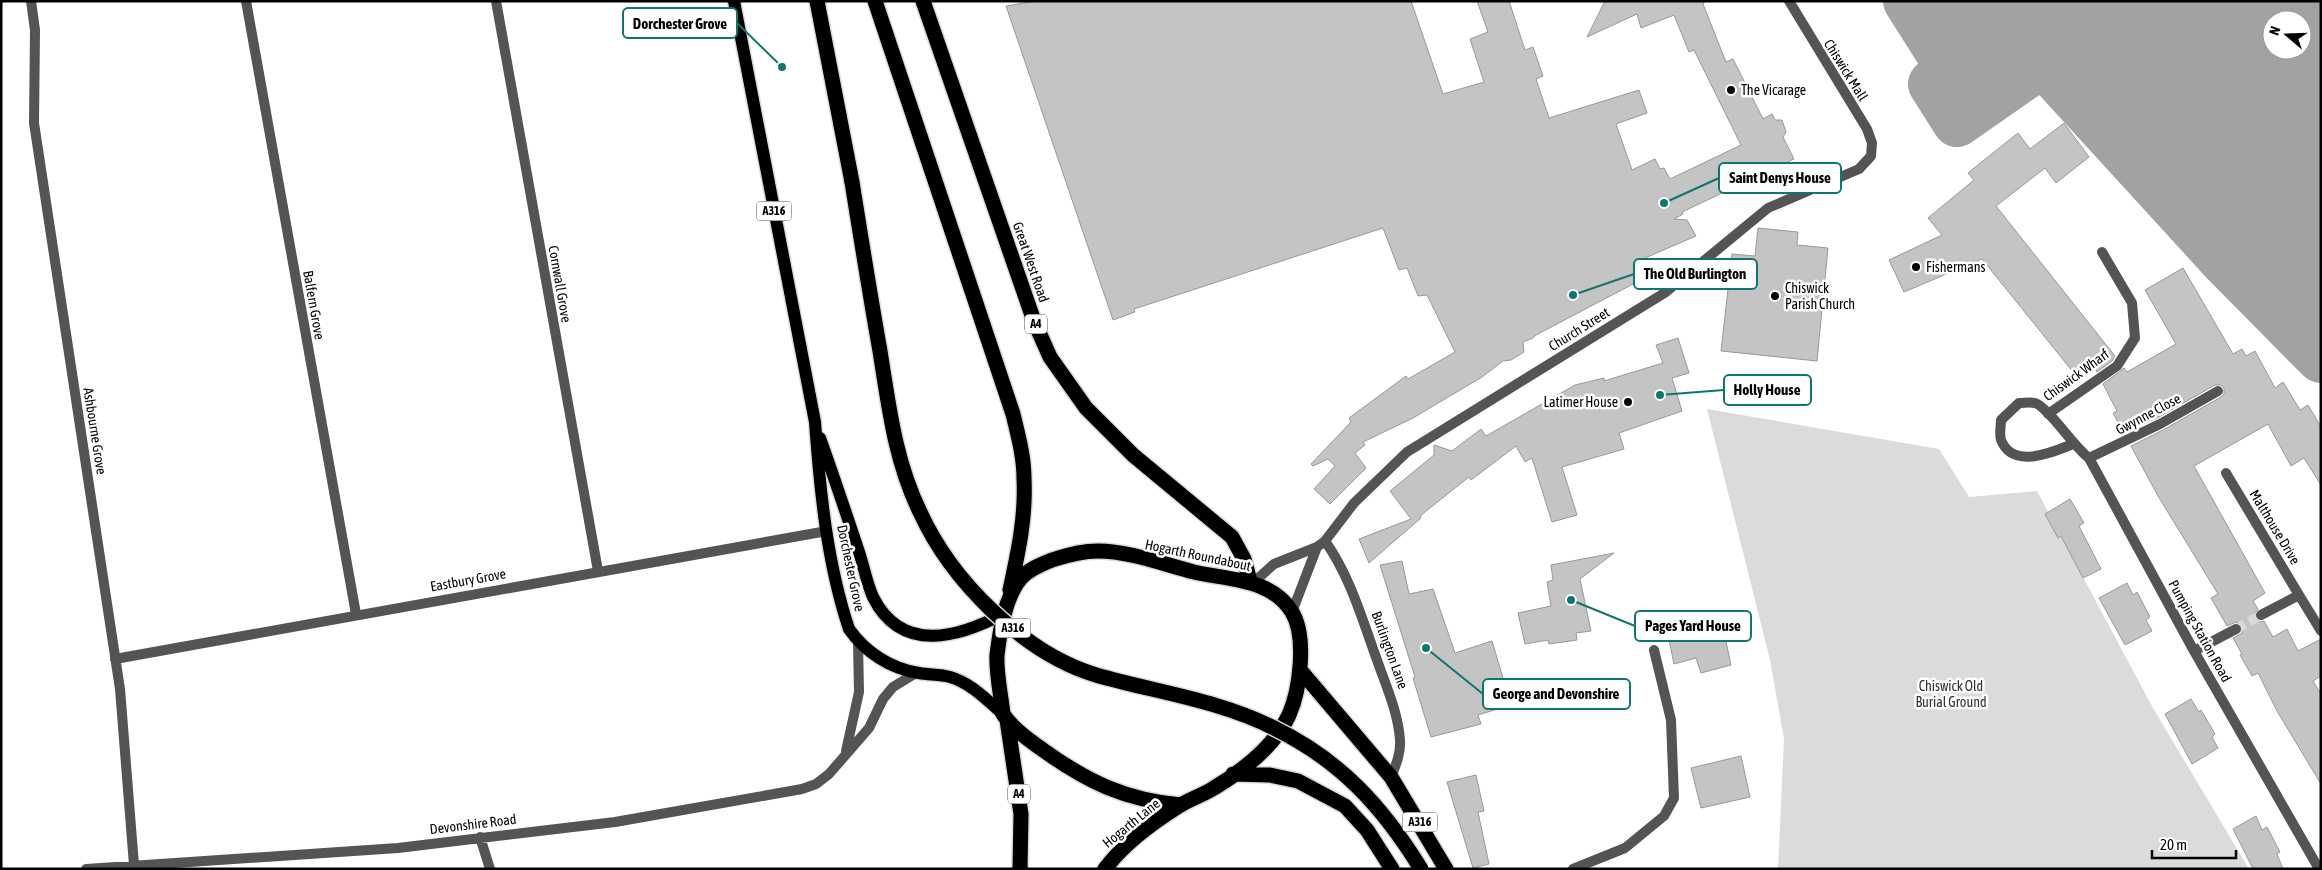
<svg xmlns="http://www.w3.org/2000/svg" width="2322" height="870" font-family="'Asap Condensed',sans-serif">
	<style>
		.green { fill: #dbdbdb }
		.water { fill: #a2a2a2; fill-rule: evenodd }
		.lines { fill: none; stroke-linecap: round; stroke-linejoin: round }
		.river { stroke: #a2a2a2; stroke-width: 50 }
		.building { fill: #c4c4c4; stroke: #989898 }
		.street-tunnel { stroke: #d9d9d9; stroke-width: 10; stroke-dasharray: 10 5; stroke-linecap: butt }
		.primary-casing { stroke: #dbdbdb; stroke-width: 15 }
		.highway-casing { stroke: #dbdbdb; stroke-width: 18 }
		.street { stroke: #545454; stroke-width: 10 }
		.primary { stroke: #000; stroke-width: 12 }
		.highway { stroke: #000; stroke-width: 15 }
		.highway-bridge-casing { stroke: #dbdbdb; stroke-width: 18; stroke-linecap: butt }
		.highway-bridge { stroke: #000; stroke-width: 15 }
		.poi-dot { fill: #000; stroke: #fff; stroke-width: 2 }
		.labels { text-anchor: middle; stroke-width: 5; stroke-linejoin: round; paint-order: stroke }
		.shield { fill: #fff; stroke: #4c4c4c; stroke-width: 1 }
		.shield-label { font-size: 12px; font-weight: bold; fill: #000 }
		.street-label { font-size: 14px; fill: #000; stroke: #fff }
		.poi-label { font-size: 14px; fill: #000; stroke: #fff; text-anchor: start }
		.park-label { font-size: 14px; fill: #323232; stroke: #fff }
		.leader { fill: none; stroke: #0f766e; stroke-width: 2 }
		.callout-dot { fill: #0f766e; stroke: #fff; stroke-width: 2 }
		.callout { fill: #fff; stroke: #0f766e; stroke-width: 2 }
		.callout-label { font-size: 15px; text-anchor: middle; font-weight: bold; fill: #000 }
	</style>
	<rect width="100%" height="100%" fill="#fff"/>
	<path class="green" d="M1707 409 1939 449 1969 497 2037 491 2153 708 2249 869H1778L1784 739 1770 660Z"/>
	<path class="water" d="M1908 1H2321V358L2226 262 2043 62 1957 122 1933 84 1951 68ZM2272 20H2302V50H2272Z"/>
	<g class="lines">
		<path class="river" d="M1908 1 1951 69 1933 84 1957 122 2043 62 2226 262 2321 358"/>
	</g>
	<path class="building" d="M1036 1H1411L1443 94 1484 82 1470 39 1488 32 1477 1H1509L1525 50 1533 47 1543 76 1536 79 1549 118 1639 90 1647 113 1616 124 1632 170 1655 159 1660 169 1664 168 1670 179 1741 145 1694 50 1689 52 1674 15 1641 28 1637 14 1587 37 1605 1H1705L1703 4 1726 62 1733 59 1763 119 1772 114 1775 120H1782L1786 132 1783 137 1794 159 1682 212 1683 214 1674 219 1687 220 1696 236 1645 258 1654 273 1536 335 1533 338 1523 342 1524 352 1511 360 1503 361 1482 377 1413 418 1363 442 1365 445 1355 453 1366 468 1330 504 1314 489 1335 466 1328 459 1313 466 1311 464 1351 422 1349 418 1406 376 1408 379 1455 352 1427 295 1418 296 1407 268 1399 270 1383 228 1134 309 1135 312 1113 320 1006 6Z
		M2064 123 2089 157 2056 183 2045 168 1996 206 2115 356 2112 361 2097 372 2090 358 2073 372 1982 259 1904 292 1889 260 1942 235 1928 218 1974 180 1968 173 2018 133 2030 149Z
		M1758 228 1798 232 1797 245 1828 248 1817 361 1721 351 1732 254 1755 256Z
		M2183 268 2233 354 2242 349 2246 356 2255 351 2275 388 2283 382 2300 410 2308 405 2321 427V485L2304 458 2291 466 2268 424 2194 466 2265 593 2253 601 2258 609 2254 614 2255 619 2260 622 2264 621 2273 637 2287 629 2298 651 2321 639V676L2313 681 2321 694V784L2277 711 2258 673 2252 676 2240 655 2242 654 2233 638 2242 633V625L2236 622 2227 626 2211 598 2218 594 2158 496 2131 446 2163 430 2221 397 2224 394V388L2221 385H2215L2157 418 2124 433 2113 413 2117 411 2103 384 2124 368 2127 372 2176 344 2145 290Z
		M1678 338 1689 373 1672 378 1682 411 1619 433 1624 449 1562 467 1577 515 1552 522 1532 458 1525 462 1516 446 1471 480 1469 477 1420 516 1421 518 1369 563 1359 539 1411 519 1390 491 1434 455V445L1452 451 1481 429 1486 436 1575 385 1604 378V381L1663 363 1656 345Z
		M2070 499 2084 523 2079 526 2101 569 2083 578 2061 536 2058 538 2045 514Z
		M1614 553 1580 579 1591 631 1576 633 1577 640 1549 644 1548 640 1525 644 1518 613 1551 606 1547 582 1553 580 1551 565Z
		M1402 561 1409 594 1433 589 1455 653 1492 641 1511 705 1478 715 1481 724 1431 737 1413 678 1415 677 1380 565Z
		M2127 583 2133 595 2137 592 2150 617 2146 620 2152 631 2125 645 2099 598Z
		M1721 618 1731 665 1701 673 1696 658 1674 664 1668 635 1688 631 1686 624Z
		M2191 699 2199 712 2201 710 2215 734 2212 737 2218 748 2192 764 2165 714Z
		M1741 756 1750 797 1701 808 1691 768Z
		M1476 775 1484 811 1478 812 1489 864 1473 868 1447 782Z
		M2256 816 2262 830 2267 827 2280 852 2277 854 2283 869H2253L2233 829Z"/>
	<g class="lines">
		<path class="street-tunnel" d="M2236 629 2261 615"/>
		<g class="primary-casing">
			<path id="primary" d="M734 1 815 422C820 491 827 563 849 629 865 652 891 669 919 673 929 675 940 674 950 677 971 683 987 700 1003 714
				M820 438C833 474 845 510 857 546 863 562 866 581 873 597 902 655 960 637 1005 613"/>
		</g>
		<g class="highway-casing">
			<path id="highway" d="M817 1 852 182
				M875 1 1013 414C1018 435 1024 456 1024 479 1026 517 1018 553 1010 590
				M923 1 1034 321 1050 357 1086 408 1133 455 1232 537 1244 559 1250 581
				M1301 671 1391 777 1446 869
				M1007 720 1021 814 1020 869
				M1233 774 1270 775 1298 781 1345 806 1367 830 1392 869
				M1105 869C1124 843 1152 823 1179 806 1190 799 1203 795 1214 788 1244 770 1274 747 1289 715 1300 690 1307 637 1292 612 1271 578 1228 580 1194 572 1163 564 1129 551 1098 551 1081 551 1067 555 1052 560 1042 564 1029 569 1021 578 1005 597 1000 630 997 655 996 674 1001 695 1003 714 1012 728 1029 740 1043 750 1088 782 1125 800 1181 805"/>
		</g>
		<path class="street" d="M31 1 35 30 34 123 120 689 134 865
			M246 1 356 614
			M496 1 598 571
			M2048 414 2117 366 2135 338 2132 303 2102 252
			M2073 444C2053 452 2013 470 2001 440 1999 434 2001 426 2001 420L2019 403C2024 403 2030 402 2035 403 2047 406 2075 448 2089 458L2194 651 2319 869
			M2089 458 2160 424 2218 391
			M2226 473 2299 595 2261 615
			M1325 541C1350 576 1362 619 1377 660 1386 686 1398 712 1400 740 1401 753 1396 765 1391 777
			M1253 583 1274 564 1317 547 1325 541 1354 503 1407 452 1666 292 1768 208 1859 169 1871 156 1872 143 1867 129 1789 1
			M2299 595 2321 631
			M1292 612 1317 547
			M2194 651 2236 629
			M115 659 827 531
			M846 751 859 692 858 641
			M480 837 490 869
			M86 869 398 848 615 822 802 789 816 784 829 774 869 728 883 699 893 687 916 673
			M1573 869 1625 848 1664 816 1674 798 1671 720 1654 650"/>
		<use href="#primary" class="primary"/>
		<use href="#highway" class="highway"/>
		<g class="highway-bridge-casing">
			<path id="highway-bridge" d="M852 182C861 238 870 295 880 351 889 407 895 461 920 512 951 580 1023 653 1096 675 1155 692 1219 700 1274 728 1340 760 1383 807 1421 869"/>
		</g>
		<use href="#highway-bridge" class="highway-bridge"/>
	</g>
	<g class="poi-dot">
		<circle cx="1731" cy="90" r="5"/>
		<circle cx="1916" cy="267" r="5"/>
		<circle cx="1775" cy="296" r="5"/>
		<circle cx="1628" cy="402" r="5"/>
	</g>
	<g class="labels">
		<g class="shield">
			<rect x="756.5" y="201.5" width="35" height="19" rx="4"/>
			<rect x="1025" y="314.5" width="22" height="19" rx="4"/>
			<rect x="995.5" y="618.5" width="35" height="19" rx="4"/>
			<rect x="1008" y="784.5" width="22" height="19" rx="4"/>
			<rect x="1402.5" y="812.5" width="35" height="19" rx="4"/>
		</g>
		<g class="shield-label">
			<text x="774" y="215">A316</text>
			<text x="1036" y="328">A4</text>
			<text x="1013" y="632">A316</text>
			<text x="1019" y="798">A4</text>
			<text x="1420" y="826">A316</text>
		</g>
		<g class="street-label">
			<text transform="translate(1846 70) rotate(58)" y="5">Chiswick Mall</text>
			<text transform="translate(1031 262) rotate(71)" y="5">Great West Road</text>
			<text transform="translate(560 284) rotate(80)" y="5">Cornwall Grove</text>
			<text transform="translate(314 305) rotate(80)" y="5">Balfern Grove</text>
			<text transform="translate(1579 329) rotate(-32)" y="5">Church Street</text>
			<text transform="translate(2076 375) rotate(-36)" y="5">Chiswick Wharf</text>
			<text transform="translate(2148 414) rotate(-28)" y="5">Gwynne Close</text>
			<text transform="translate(95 431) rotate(81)" y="5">Ashbourne Grove</text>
			<text transform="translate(2275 527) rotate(59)" y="5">Malthouse Drive</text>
			<text transform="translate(1198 555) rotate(12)" y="5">Hogarth Roundabout</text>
			<text transform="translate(851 568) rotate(78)" y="5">Dorchester Grove</text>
			<text transform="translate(468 580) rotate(-10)" y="5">Eastbury Grove</text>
			<text transform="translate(2200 631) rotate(61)" y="5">Pumping Station Road</text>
			<text transform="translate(1390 650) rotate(70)" y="5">Burlington Lane</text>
			<text transform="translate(1131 823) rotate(-39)" y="5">Hogarth Lane</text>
			<text transform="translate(473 824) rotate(-7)" y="5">Devonshire Road</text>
		</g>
		<g class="poi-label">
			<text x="1741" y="95">The Vicarage</text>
			<text x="1926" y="272">Fishermans</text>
			<text x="1785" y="293">Chiswick<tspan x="1785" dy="16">Parish Church</tspan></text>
			<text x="1618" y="407" text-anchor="end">Latimer House</text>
		</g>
		<g class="park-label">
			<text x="1951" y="691">Chiswick Old<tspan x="1951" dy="16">Burial Ground</tspan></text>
		</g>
	</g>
	<path class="leader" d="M782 67L737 23M1664 203L1719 178M1573 295L1634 274M1660 395L1724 390M1571 600L1635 626M1426 648L1483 694"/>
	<g class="callout-dot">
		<circle cx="782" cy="67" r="5"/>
		<circle cx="1664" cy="203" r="5"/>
		<circle cx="1573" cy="295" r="5"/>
		<circle cx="1660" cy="395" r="5"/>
		<circle cx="1571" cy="600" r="5"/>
		<circle cx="1426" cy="648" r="5"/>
	</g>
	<g class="callout">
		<rect x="623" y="8" width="114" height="30" rx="5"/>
		<rect x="1719" y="163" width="122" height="30" rx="5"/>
		<rect x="1634" y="259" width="123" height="30" rx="5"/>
		<rect x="1724" y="375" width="87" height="30" rx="5"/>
		<rect x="1635" y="611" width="116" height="30" rx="5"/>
		<rect x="1483" y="679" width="147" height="30" rx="5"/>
	</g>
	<g class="callout-label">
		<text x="680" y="29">Dorchester Grove</text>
		<text x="1780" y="183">Saint Denys House</text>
		<text x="1695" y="279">The Old Burlington</text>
		<text x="1767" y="395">Holly House</text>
		<text x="1693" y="631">Pages Yard House</text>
		<text x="1556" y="699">George and Devonshire</text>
	</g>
	<rect width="2322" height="870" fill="none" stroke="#000000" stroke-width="5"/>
	<g transform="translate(2287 35) rotate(289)"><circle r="24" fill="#ffffff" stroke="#999999"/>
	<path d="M0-4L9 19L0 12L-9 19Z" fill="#000000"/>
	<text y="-8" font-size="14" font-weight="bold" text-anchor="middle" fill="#000000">N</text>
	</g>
	<path d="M2152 850v8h84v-8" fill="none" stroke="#000000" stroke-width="2.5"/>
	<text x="2160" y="850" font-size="15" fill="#000000" stroke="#ffffff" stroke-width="4" paint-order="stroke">20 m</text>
</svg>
